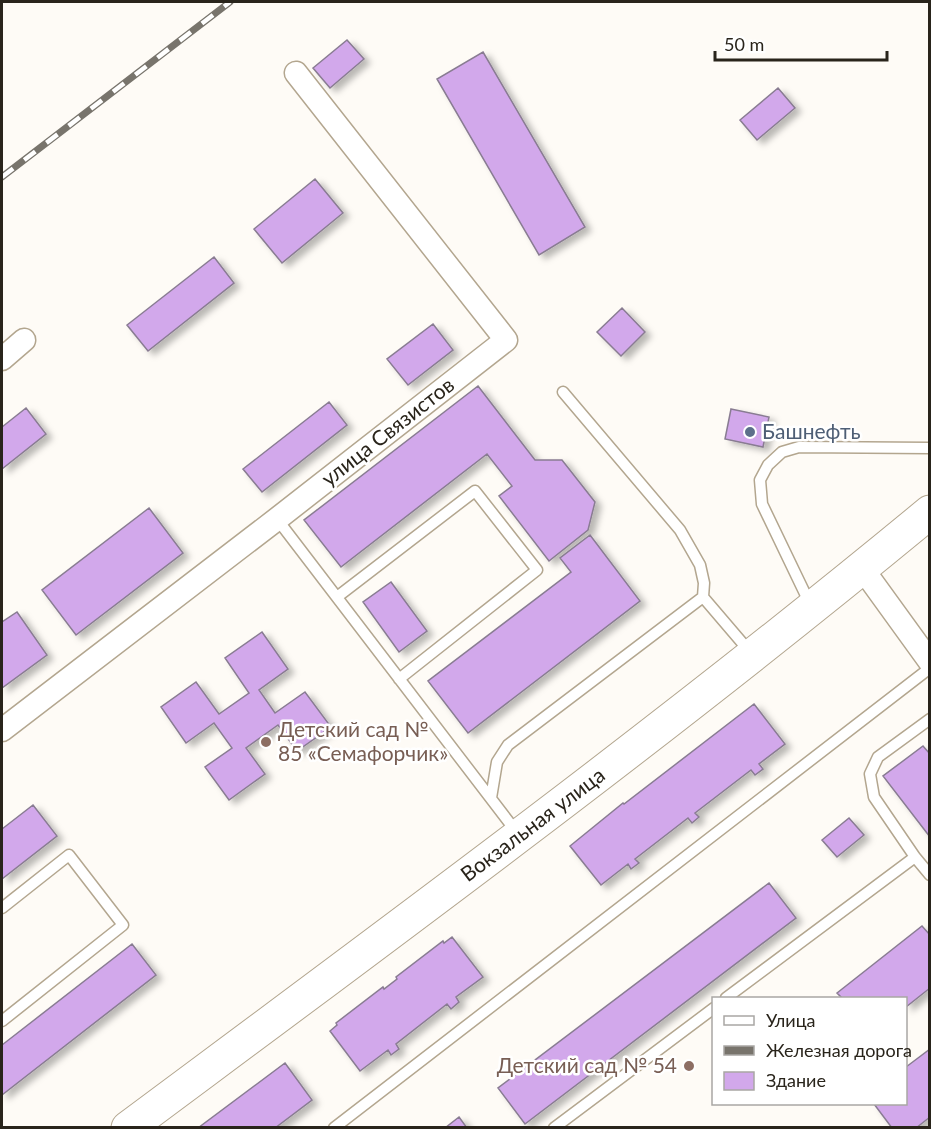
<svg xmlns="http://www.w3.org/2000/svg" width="931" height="1129" font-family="Lato,sans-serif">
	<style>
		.building { fill: #d2a8eb; stroke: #897c92; stroke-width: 1.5; filter: url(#shadow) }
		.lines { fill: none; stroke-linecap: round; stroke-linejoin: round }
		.service-casing { stroke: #b3a68f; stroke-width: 13 }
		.minor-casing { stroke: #b3a68f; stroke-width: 25 }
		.primary-casing { stroke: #b3a68f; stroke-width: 35 }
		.service { stroke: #fff; stroke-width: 10 }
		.minor { stroke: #fff; stroke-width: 22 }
		.primary { stroke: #fff; stroke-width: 33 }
		.rail-casing { stroke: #78746c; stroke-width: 7 }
		.rail { stroke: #fff; stroke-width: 4.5; stroke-dasharray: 14; stroke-linecap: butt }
		.service-dot { fill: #5c6f8a; stroke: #fff; stroke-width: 2 }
		.education-dot { fill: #8d6e63; stroke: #fff; stroke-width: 2 }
		.labels { text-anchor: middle; stroke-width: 5; stroke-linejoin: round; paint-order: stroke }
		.street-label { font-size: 21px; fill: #29241b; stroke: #fff }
		.service-label { font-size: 21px; fill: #4e5e75; stroke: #fff; text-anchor: start }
		.education-label { font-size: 21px; fill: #785e54; stroke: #fff; text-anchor: start }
	</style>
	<defs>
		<filter id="shadow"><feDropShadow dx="6" dy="4" stdDeviation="3" flood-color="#0004"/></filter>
	</defs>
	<rect width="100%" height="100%" fill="#fefbf6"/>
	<path class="building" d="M347 40 364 59 330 88 313 68Z
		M483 52 585 227 539 255 437 79Z
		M778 88 795 108 757 140 740 120Z
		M315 179 343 213 282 263 254 229Z
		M214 257 234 283 148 351 127 325Z
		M622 308 645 332 621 356 597 332Z
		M433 324 453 350 408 385 387 359Z
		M478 386 535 460H562L595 502 588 530 549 561 499 496 512 486 487 454 341 567 304 520Z
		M329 402 347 425 262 492 243 469Z
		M26 408 46 434 2 469V427Z
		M731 409 769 417 763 447 725 439Z
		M149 508 183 553 76 635 42 590Z
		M590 535 640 601 468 733 428 681 571 572 560 558Z
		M391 582 427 631 399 652 363 602Z
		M17 612 47 655 2 688V622Z
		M262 632 288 669 259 690 275 713 305 692 331 727 297 751 278 725 246 748 265 774 229 800 205 767 232 748 214 723 186 743 161 707 196 682 219 714 249 693 225 658Z
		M754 704 785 744 759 764 763 769 755 775 751 770 695 813 699 817 692 823 688 818 635 859 639 863 631 869 628 864 601 885 570 846 623 803 624 804Z
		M923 746 930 754V837L883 776Z
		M33 805 57 836 2 879V829Z
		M849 818 864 835 837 857 822 840Z
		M769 883 796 918 525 1124 498 1088Z
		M922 926 930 935V988L906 1007V998H842L837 993Z
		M452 937 483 977 456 997 459 1002 451 1009 447 1004 396 1044 399 1049 391 1055 388 1050 360 1071 330 1031 337 1025 336 1023 383 987 384 989 397 979 396 977 443 941 444 943Z
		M132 944 156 975 2 1095V1045Z
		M930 1049V1117L916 1128H892L874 1104H906V1067Z
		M285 1063 312 1100 275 1128H198Z
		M459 1117 467 1128H445Z"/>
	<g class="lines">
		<g class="service-casing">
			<path id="service" d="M277 519 518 834
				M337 597 475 491 537 570 399 679
				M703 597 750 652
				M811 606 762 504 760 480 768 465 782 452 799 447 930 448
				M930 719 878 757 870 774 874 797 915 857 930 875
				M491 798 497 762 508 745 703 597 704 583 700 565 680 530 563 392
				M2 908 69 855 123 925 2 1021
				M726 998 915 857
				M334 1128 930 668
				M554 1128 714 1008"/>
		</g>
		<g class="minor-casing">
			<path id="minor" d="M2 359 24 340
				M862 568 930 662
				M2 730 277 519 506 340 296 73"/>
		</g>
		<g class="primary-casing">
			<path id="primary" d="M128 1128C398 927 670 727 930 512"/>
		</g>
		<use href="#service" class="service"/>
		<use href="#minor" class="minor"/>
		<use href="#primary" class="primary"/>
		<g class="rail-casing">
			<path id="rail" d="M2 177 230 2"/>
		</g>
		<use href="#rail" class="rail"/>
	</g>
	<circle class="service-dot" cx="750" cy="432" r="6"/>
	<g class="education-dot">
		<circle cx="266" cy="742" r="6"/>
		<circle cx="689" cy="1066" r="6"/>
	</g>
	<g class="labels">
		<g class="street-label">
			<text transform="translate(388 432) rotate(-38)" y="7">улица Связистов</text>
			<text transform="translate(533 825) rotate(-37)" y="7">Вокзальная улица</text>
		</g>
		<g class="service-label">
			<text x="762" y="439">Башнефть</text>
		</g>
		<g class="education-label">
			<text x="278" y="737">Детский сад №<tspan x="278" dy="24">85 «Семафорчик»</tspan></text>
			<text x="677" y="1073" text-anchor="end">Детский сад № 54</text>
		</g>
	</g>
	<rect width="931" height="1129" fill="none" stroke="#29241b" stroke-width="6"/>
	<rect x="712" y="997" width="195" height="108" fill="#ffffff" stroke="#a9a7a4" stroke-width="1.5"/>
	<rect x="724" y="1016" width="30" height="9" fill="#ffffff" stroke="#a9a7a4" stroke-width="1.5"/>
	<text x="766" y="1027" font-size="18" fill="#29241b">Улица</text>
	<rect x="724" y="1046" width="30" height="9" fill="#78746c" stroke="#a9a7a4" stroke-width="1.5"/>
	<text x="766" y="1057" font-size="18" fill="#29241b">Железная дорога</text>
	<rect x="724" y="1072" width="30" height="18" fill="#d2a8eb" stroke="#a9a7a4" stroke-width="1.5"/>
	<text x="766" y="1087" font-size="18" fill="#29241b">Здание</text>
	<path d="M715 51v9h172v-9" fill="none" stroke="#29241b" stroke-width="3"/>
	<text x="724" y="51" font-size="18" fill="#29241b" stroke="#ffffff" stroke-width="4.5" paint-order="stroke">50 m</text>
</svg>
